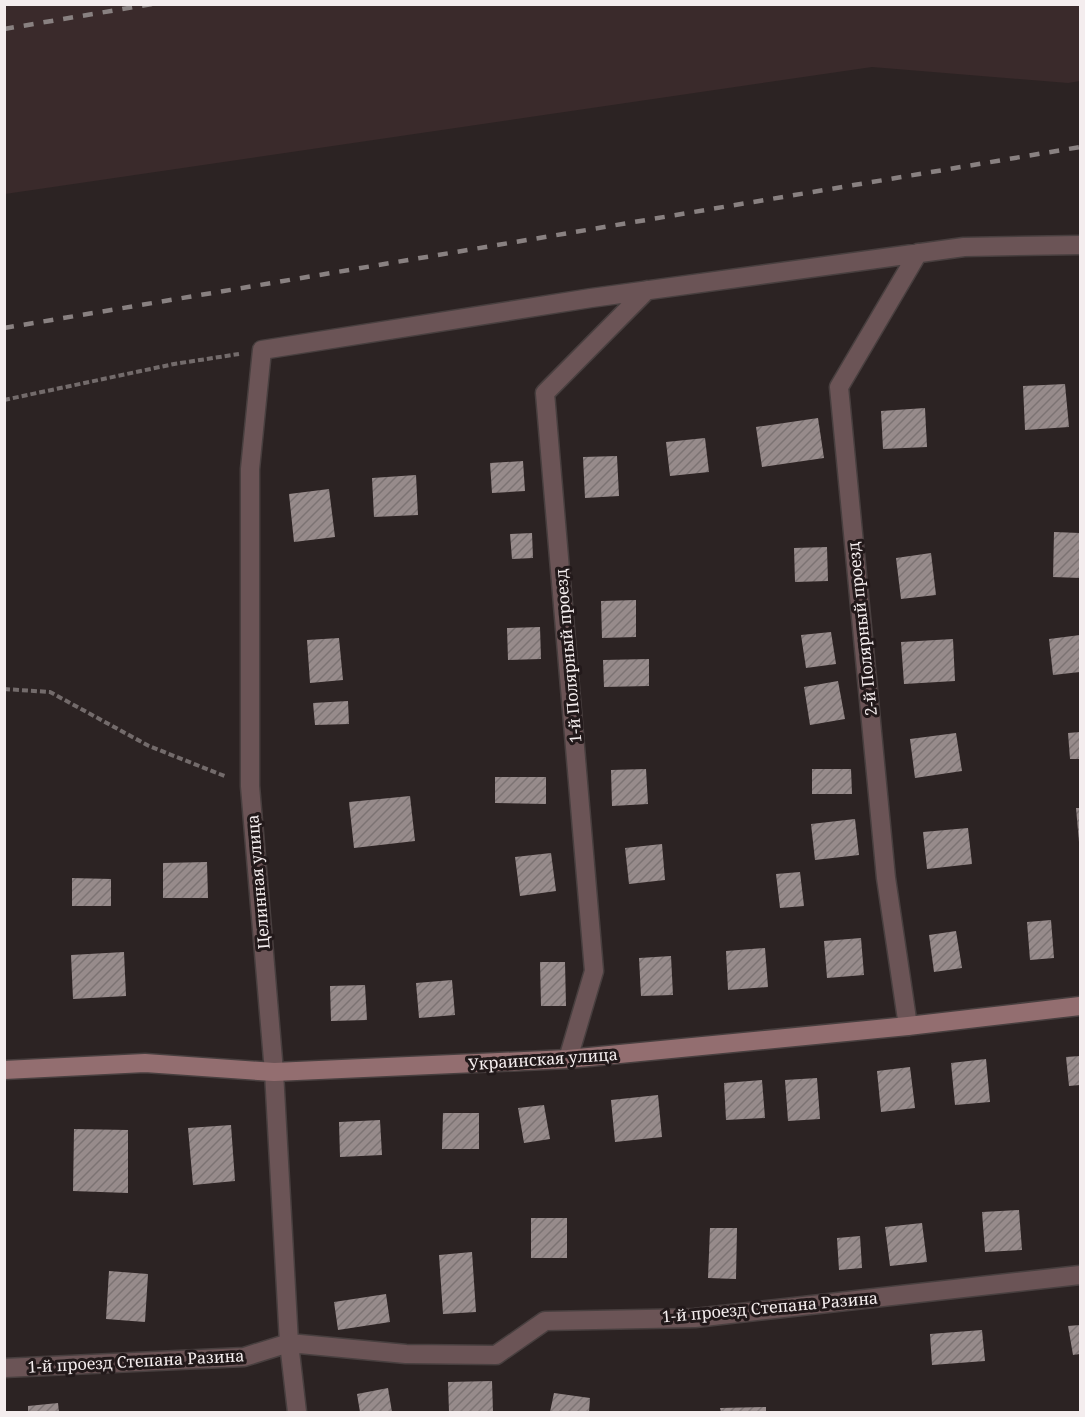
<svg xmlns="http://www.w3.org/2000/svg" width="1085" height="1417" font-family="'Noto Serif',serif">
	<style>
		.built { fill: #3a2a2b }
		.building { fill: url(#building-hatch) }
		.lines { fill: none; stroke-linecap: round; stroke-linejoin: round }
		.street-casing { stroke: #483f3f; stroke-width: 21 }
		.secondary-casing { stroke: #483f3f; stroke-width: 21 }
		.path { stroke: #736b6b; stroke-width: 4; stroke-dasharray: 6 3; stroke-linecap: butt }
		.street { stroke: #6b5456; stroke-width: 18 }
		.secondary { stroke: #936e70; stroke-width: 18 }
		.rail { stroke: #898181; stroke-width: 4.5; stroke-dasharray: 10 10; stroke-linecap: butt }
		.labels { text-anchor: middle; stroke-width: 6; stroke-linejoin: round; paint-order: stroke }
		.street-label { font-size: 16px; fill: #f4edee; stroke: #22191a }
	</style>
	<defs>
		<pattern id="building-hatch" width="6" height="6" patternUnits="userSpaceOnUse" patternTransform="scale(1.5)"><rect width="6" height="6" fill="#978b8b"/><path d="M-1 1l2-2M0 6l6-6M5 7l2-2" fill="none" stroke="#7c7373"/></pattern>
	</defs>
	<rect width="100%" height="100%" fill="#2c2323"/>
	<path class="built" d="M4 5H1080V81L1068 83 872 67 5 194Z"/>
	<path class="building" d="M1065 384 1069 427 1025 430 1023 386Z
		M925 408 927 447 883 449 881 411Z
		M818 418 824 458 762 467 756 427Z
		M705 438 709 472 670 476 666 442Z
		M617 456 619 496 585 498 583 457Z
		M523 461 525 491 492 493 490 463Z
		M416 475 418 515 374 517 372 478Z
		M329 489 335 537 294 542 289 494Z
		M1054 532 1080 533V578L1053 577Z
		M532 533 533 558 512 559 510 534Z
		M827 547 828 581 795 582 794 548Z
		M931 553 936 595 901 599 896 558Z
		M636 600V637L602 638 601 601Z
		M540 627 541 659 508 660 507 628Z
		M831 632 836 664 806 668 801 635Z
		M1080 635V672L1053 675 1049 639Z
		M339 638 343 680 310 683 307 640Z
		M953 639 955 681 904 684 901 642Z
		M649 659V686L604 687 603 660Z
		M838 681 845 719 810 725 804 687Z
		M348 701 349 724 315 725 313 703Z
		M1080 732V759H1070L1068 733Z
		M956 733 962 771 915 778 910 739Z
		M646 769 648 804 612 806 611 770Z
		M812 769H851L852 794H812Z
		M495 777H546V804L495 803Z
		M410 796 415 841 354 848 349 802Z
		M1076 808H1080V842H1079Z
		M855 819 859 855 815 860 811 824Z
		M968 828 972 864 927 869 923 832Z
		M662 844 665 880 629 884 625 848Z
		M551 853 556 891 520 896 515 857Z
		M207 862 208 898H163V863Z
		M800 872 804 906 780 908 776 874Z
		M72 878 111 879V906H72Z
		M1051 920 1054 958 1030 960 1027 922Z
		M956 931 962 968 934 972 929 935Z
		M861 938 864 975 827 978 824 941Z
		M765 948 768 987 728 990 726 951Z
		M124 952 126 996 73 999 71 955Z
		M671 956 673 995 641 996 639 958Z
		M540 962H565L566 1006H541Z
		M452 980 455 1015 419 1018 416 983Z
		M365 985 367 1020 331 1021 330 986Z
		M1080 1056V1085L1069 1086 1066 1057Z
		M986 1059 990 1102 955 1105 951 1063Z
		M910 1067 915 1108 881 1112 877 1071Z
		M817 1078 820 1119 788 1121 785 1080Z
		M762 1080 765 1118 726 1120 724 1083Z
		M658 1095 662 1137 615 1142 611 1100Z
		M544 1105 550 1139 524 1143 518 1108Z
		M443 1113H479V1149H442Z
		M380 1120 382 1155 340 1157 339 1122Z
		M231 1125 235 1181 193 1185 188 1128Z
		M74 1129 128 1130V1193L73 1191Z
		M1019 1210 1022 1250 985 1252 982 1212Z
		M531 1218H567V1258H531Z
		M922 1223 927 1262 890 1266 885 1227Z
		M710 1228H737L736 1279 708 1278Z
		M860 1236 862 1268 839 1270 837 1238Z
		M472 1252 476 1312 443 1314 439 1255Z
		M109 1271 148 1274 145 1322 106 1319Z
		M386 1294 390 1322 338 1330 334 1302Z
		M1080 1325V1354L1073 1355 1068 1326Z
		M982 1330 985 1361 932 1365 930 1334Z
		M492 1381 493 1412H449L448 1382Z
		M388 1388 392 1412H360L357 1394Z
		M554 1393 590 1398 589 1412H550Z
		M58 1403 59 1412H28V1406Z
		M766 1407V1412H721L720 1408Z"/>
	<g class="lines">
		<g class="street-casing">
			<path id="street" d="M908 1026 886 878 839 387 918 253
				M568 1059 594 971 545 393 647 290
				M4 1368 244 1357 289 1343 406 1354 496 1355 545 1321 695 1318 1080 1275
				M297 1412 289 1343 274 1072 250 786V469L262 350 591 298 964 247 1080 245"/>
		</g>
		<g class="secondary-casing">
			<path id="secondary" d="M4 1070 145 1063 274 1072 568 1059 908 1026 1080 1006"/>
		</g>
		<path class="path" d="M4 400 174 364 239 354
			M4 689 50 692 149 746 227 777"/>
		<use href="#street" class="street"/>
		<use href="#secondary" class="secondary"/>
		<path class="rail" d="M4 29 152 4
			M4 328 1080 147"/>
	</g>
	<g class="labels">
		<g class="street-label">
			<text transform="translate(862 629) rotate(-96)" y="6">2-й Полярный проезд</text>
			<text transform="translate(568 656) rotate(-95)" y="6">1-й Полярный проезд</text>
			<text transform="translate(258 882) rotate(-95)" y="6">Целинная улица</text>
			<text transform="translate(543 1059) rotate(-4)" y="6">Украинская улица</text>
			<text transform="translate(770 1307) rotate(-5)" y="6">1-й проезд Степана Разина</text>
			<text transform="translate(136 1361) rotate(-3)" y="6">1-й проезд Степана Разина</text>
		</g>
	</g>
	<rect width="1085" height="1417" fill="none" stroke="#f4edee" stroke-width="12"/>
</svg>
